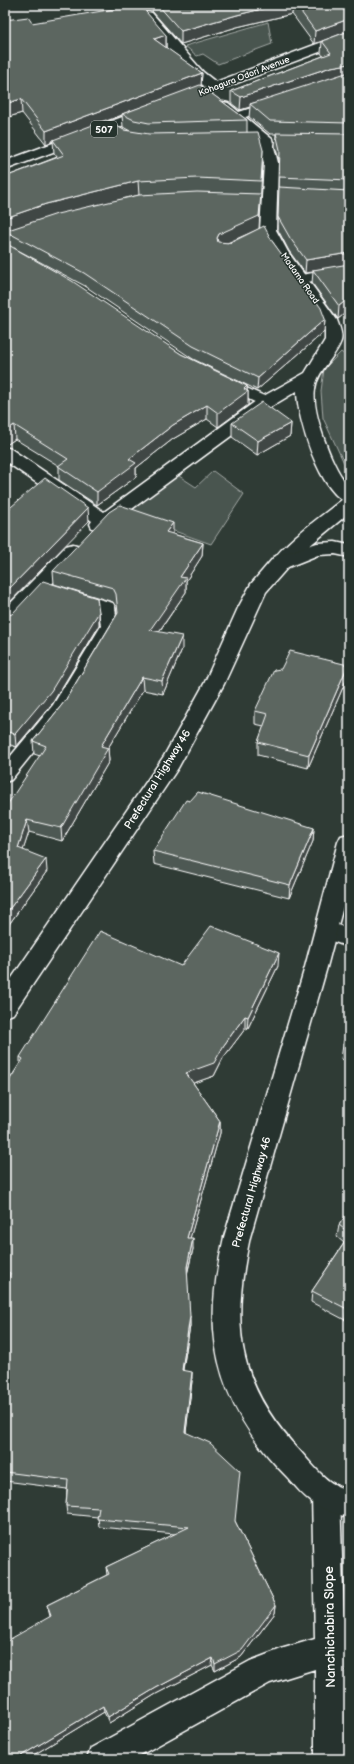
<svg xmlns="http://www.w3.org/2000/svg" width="354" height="1764" font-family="'Balsamiq Sans',sans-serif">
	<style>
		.green { fill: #4a544f; stroke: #a4aaa7 }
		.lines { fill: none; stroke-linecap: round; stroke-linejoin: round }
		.service-casing { stroke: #fff; stroke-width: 3 }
		.minor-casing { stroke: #fff; stroke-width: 3 }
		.tertiary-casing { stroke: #fff; stroke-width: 3 }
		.secondary-casing { stroke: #fff; stroke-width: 3 }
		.trunk-casing { stroke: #fff; stroke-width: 3 }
		.service { fill: #26332d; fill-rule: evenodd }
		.minor { fill: #26332d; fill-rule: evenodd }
		.tertiary { fill: #26332d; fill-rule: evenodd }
		.secondary { fill: #26332d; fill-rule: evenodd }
		.trunk { fill: #26332d; fill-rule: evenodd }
		.wall { fill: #4e5853; stroke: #fff; fill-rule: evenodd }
		.shaded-wall { fill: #404744; stroke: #fff }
		.building { fill: #5b6661; stroke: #fff }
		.labels { text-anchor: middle; stroke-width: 3; stroke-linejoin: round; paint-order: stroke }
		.far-street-label { font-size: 9px; fill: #fff; stroke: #26332d }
		.shield { fill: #26332d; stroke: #bec2c0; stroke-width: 1 }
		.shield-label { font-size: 10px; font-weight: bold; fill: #fff }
		.street-label { font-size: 11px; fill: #fff; stroke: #26332d }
		.near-street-label { font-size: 13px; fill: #fff; stroke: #26332d }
	</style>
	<rect width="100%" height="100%" fill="#2f3b35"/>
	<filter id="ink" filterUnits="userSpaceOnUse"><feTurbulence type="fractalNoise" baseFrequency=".025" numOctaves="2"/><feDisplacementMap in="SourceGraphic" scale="8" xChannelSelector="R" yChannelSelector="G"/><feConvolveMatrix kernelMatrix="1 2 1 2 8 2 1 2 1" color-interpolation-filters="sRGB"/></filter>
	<g filter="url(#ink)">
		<path class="green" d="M268 22 272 44 218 64 203 54 197 56 185 46Z
			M341 352 349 358V462L344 463 323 418 321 391 324 369Z
			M213 471 244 494 211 544 126 514 166 478 176 474 196 487Z"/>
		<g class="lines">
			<g class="service-casing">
				<path id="service" d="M272 101 278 104 276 106 237 120 233 118 231 116 233 114Z
					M349 267V275L301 283 296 282 294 279 296 276 301 275Z
					M226 379 271 399 273 402 271 405 266 406 261 405 221 386 219 383 221 380Z
					M74 592 113 603 115 607 117 626 65 713 11 780 5 782V763L53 705 101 626 99 610 68 601 66 597 68 593Z"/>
			</g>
			<g class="minor-casing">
				<path id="minor" d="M147 12 152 13 203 72 222 87 220 90H210L193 78 142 19 140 16 142 13Z
					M223 102 228 103 272 139 278 163 276 230 288 252 337 320C339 326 343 334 341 341 335 358 317 371 315 389 311 411 333 471 349 486V503C320 495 297 418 297 391L272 406 106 528 99 530 92 528 90 524 92 521 5 461V447L11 449 104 512 260 398 305 373 325 340V331L321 320 273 253 260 230 264 163 258 141 218 109 216 106 218 103Z
					M73 544 80 546 82 550 80 554 12 626 5 628V609L66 546Z
					M326 921 349 929V947L318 936 315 930 318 924Z
					M326 1481 336 1485 340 1495 345 1650V1759H315V1669L270 1683 133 1759H87L91 1748 250 1661 284 1648 315 1639 312 1495 316 1485Z"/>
			</g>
			<g class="tertiary-casing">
				<path id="tertiary" d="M349 497V513L302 552 288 567 281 568 274 567 272 562C284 542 323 515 343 499Z"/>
			</g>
			<g class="secondary-casing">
				<path id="secondary" d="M335 542 349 545V557L335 554 318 555 288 567 266 592 224 684 178 768 13 1014 5 1017V988L164 756 204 684 238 608 251 584 274 557 317 543Z
					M349 834V884L327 967 250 1237C231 1325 236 1384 300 1451 310 1462 323 1479 337 1486 341 1488 345 1488 349 1490V1518C338 1514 325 1511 315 1504 305 1498 297 1488 289 1479 248 1438 218 1390 214 1330 212 1299 217 1268 224 1237L305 967 338 842 341 836Z"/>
			</g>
			<g class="trunk-casing">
				<path id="trunk" d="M349 32V41L5 170V161Z"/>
			</g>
			<use href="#service" class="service"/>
			<use href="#minor" class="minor"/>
			<use href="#tertiary" class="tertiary"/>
			<use href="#secondary" class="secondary"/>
			<use href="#trunk" class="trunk"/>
		</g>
		<path class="wall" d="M152 5H349V310L338 319 312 283 313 272 305 273 289 251 278 230 280 163 275 146 276 134H270L249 117 250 107 240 110 231 103V91L323 56 321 53 322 41 314 44 292 14 237 27 181 44 152 11Z
			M32 23 166 35V48L202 73 201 86 247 120V133L263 150 260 206 259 229 228 242 272 241 325 319 324 332 257 390 193 359 85 286 14 248 181 354 247 386V391H248V405L218 427 207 419 173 439 136 468V477L97 505 59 480V466L15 439 5 446 6 244 5 232V177L57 157 54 153 53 141 46 144 22 113 5 118ZM122 115 123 127 130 131 124 130 107 121Z
			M232 423H291L290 436 257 455 232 437Z
			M173 534 203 543 202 556 186 581V592L159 632 182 649 163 694 143 690 108 748 109 761 62 841 29 832 23 850 47 871 5 930 40 756 34 754 33 741 65 701 117 614 116 607 113 602 54 584 53 571Z
			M99 612V626L52 704 16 747 5 743V616Z
			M347 678 308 768 258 755V742L264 726 255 724V711Z
			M314 828 313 841 289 898 154 864 153 851Z
			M181 966H278L247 1030 245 1029 223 1058 214 1076 193 1083 220 1121V1133L190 1238 193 1249 187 1275 190 1326 183 1370 192 1381 186 1432 235 1521 276 1605 275 1613 241 1657 215 1671 212 1665 156 1694 109 1723 104 1712 27 1759H5L50 1616 47 1605 107 1575 106 1567 175 1534 99 1527 98 1517 67 1514 66 1506 67 1489 5 1481V1294L8 1282 5 1281V1087L20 1063V1057Z
			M349 1024V1061L341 1059 343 1045Z
			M349 1211V1313L345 1320 311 1302 312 1291 344 1243 337 1237 339 1225Z"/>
		<path class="shaded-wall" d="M278 5H293L292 14 237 27 181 44V31L237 15Z
			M349 19V31L314 44 315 31Z
			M166 35V48L154 39Z
			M349 64V76L250 104V107L240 110 241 97 331 67Z
			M202 73 201 86 122 114V115L54 141 53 140V141L46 144V131Z
			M21 99 22 113 5 118V104Z
			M138 181 139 195 47 218 5 232V218L46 204Z
			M261 194 259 229 218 247 217 238 219 234Z
			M349 253V266L313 270V272L305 273 306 260Z
			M349 298V310L338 319 339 306Z
			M325 319 324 332 257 390 258 378Z
			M247 386V392L248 391V405L218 427V413Z
			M207 405V419L173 439 136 468V477L97 505V492L129 459 173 425Z
			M291 423 290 436 257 455 258 441Z
			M14 425 15 439 5 446V432Z
			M88 508 89 521 5 607V593Z
			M173 523V537L166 532Z
			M203 543 202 556 186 581V592L151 643 150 630 180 577Z
			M99 612V626L52 704 16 747 15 734Z
			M182 636V649L163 694 162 681Z
			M348 665 347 678 308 768 309 755Z
			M142 677 143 690 108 748 109 761 62 841 61 828 101 746Z
			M27 820 29 832 20 860 18 848Z
			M314 828 313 841 289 898 290 885Z
			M46 859 47 871 5 930V915Z
			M279 953 278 966 247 1030 248 1017Z
			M245 1016V1029L223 1058 214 1076 185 1086 186 1073 224 1045Z
			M220 1121V1133L187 1249V1238Z
			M193 1238V1249L186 1278 187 1267Z
			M349 1306V1313L345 1320 347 1309Z
			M190 1316V1326L181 1380 182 1370Z
			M192 1372V1381L185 1441V1432Z
			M276 1605 275 1613 241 1657 215 1671V1664Z
			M213 1658 212 1665 156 1694 109 1723 108 1717 156 1688Z
			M103 1706 104 1712 27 1759H16Z"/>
		<path class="building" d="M137 5H140L166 35 154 39 202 73 46 131 21 99 5 104V20L28 17 32 23Z
			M158 5H278L237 15 181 31Z
			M296 5H349V19L315 31Z
			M349 31V64L331 67 241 97 231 91 331 53 322 41Z
			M349 72V123L270 121 250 104Z
			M200 85 247 120 149 123 134 120 122 114Z
			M106 120 124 130 149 134 258 132 263 150 261 181 197 178 138 181 46 204 5 218V177L64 155 53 140Z
			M276 133 349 134V180L279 177 280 150Z
			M279 187 349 191V253L306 260 290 238 278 217Z
			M197 192 261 194 259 216 219 234 217 238 218 242 230 243 264 226 272 241 321 308 325 319 258 378 193 346 84 273 5 231 57 214 139 195Z
			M5 243 72 281 181 354 247 386 244 389 248 391 218 413 207 405 173 425 129 459 136 463 97 492 58 466 68 459 14 425 5 432Z
			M349 264V298L339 306 313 270Z
			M262 402 291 423 258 441 232 423Z
			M45 478 88 508 5 593V512Z
			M120 505 173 523 166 532 203 543 180 577 186 578 150 630 182 636 162 681 142 677 101 746 108 748 61 828 27 820 18 848 46 859 5 915V808L46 746 33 741 65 701 118 613 116 594 113 588 53 571 109 512Z
			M43 581 97 598 99 612 51 691 15 734 5 731V616L12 614Z
			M290 651 348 665 309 755 258 742 268 714 255 711 274 670 281 669Z
			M198 792 314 828 290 885 153 851 186 800 190 801Z
			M211 926 279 953 248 1017 245 1016 224 1045 214 1063 186 1073 220 1121 187 1238H193L187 1267 190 1316 182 1370 192 1372 185 1432 210 1443 240 1471 235 1521 276 1605 242 1650 215 1664 213 1658 156 1688 108 1717 103 1706 16 1759H5V1642L51 1616 47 1605 109 1574 106 1567 189 1527 97 1519 99 1508 66 1506 68 1480 5 1472V1294L10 1273 5 1271V1087L23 1059 20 1057 100 931 181 966Z
			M349 1024V1046L343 1045Z
			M349 1211V1233L339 1225Z
			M349 1236V1306L347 1309 312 1291Z"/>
	</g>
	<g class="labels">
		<g class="far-street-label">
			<text transform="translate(244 76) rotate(-21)" y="3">Kohagura Odori Avenue</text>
			<text transform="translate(300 278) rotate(55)" y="3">Madama Road</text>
		</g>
		<rect class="shield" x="91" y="121" width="26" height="16" rx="3"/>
		<g class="shield-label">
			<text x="104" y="133">507</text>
		</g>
		<g class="street-label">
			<text transform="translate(157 779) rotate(-58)" y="4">Prefectural Highway 46</text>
			<text transform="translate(251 1192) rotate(-74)" y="4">Prefectural Highway 46</text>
		</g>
		<g class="near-street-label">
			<text transform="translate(329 1627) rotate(-91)" y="5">Nanchichabira Slope</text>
		</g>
	</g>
	<rect width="354" height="1764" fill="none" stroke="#26332d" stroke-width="20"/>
	<rect x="10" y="10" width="334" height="1744" fill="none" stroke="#fff" stroke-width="1.5" filter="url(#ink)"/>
</svg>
